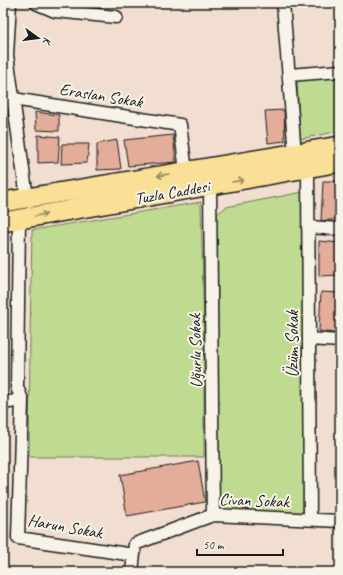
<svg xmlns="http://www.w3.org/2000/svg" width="343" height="575" font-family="Caveat,sans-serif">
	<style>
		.green { fill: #bfda91; stroke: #6e7b56 }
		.building { fill: #e4ad99; stroke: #1c1c1c }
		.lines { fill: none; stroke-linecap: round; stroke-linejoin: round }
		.minor-casing { stroke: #1c1c1c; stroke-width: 15 }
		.primary-casing { stroke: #1c1c1c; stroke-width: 22 }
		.minor { stroke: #f7f3e8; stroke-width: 12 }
		.primary { stroke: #fadf96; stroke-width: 19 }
		.oneway { stroke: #96875f }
		.labels { text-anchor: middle; stroke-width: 4; stroke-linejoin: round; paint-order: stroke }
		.street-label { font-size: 17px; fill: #1c1c1c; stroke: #f7f3e8 }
	</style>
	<rect width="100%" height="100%" fill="#f1ded0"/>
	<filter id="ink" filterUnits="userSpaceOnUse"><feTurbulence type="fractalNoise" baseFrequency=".025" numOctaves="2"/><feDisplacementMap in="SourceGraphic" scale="8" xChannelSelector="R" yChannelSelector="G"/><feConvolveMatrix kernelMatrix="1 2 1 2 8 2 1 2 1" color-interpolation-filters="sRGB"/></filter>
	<g filter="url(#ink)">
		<path class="green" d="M340 77V131L300 139 297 80Z
			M308 191 303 514 217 513 216 215 226 207Z
			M201 202 204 340V457H29L30 339 32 230Z"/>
		<path class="building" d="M284 110 285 141 268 143 265 111Z
			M35 112 59 115V131L36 130Z
			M38 135 60 137 58 162 38 163Z
			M173 135 176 162 128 166 124 140Z
			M117 140 121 169 97 170V144Z
			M62 144H89L87 163 61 164Z
			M323 181H340V219L321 221Z
			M319 241 340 243V275L319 276Z
			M321 292 340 293V334L319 331Z
			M198 461 205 502 127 516 120 475Z"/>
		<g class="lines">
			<g class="minor-casing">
				<path id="minor" d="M10 3 7 55 27 198
					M36 3 55 11 116 17
					M283 3 295 155
					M289 75 340 71
					M13 99 180 125 186 171
					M308 168 310 519
					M210 186 213 515
					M19 219 17 387 22 400 18 538 134 555
					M308 227 340 229
					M309 339 340 341
					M3 403 22 400
					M132 572 135 544 213 515 340 521"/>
			</g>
			<g class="primary-casing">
				<path id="primary" d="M3 202 340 146
					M3 222 340 162"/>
			</g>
			<use href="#minor" class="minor"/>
			<use href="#primary" class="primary"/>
		</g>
		<defs><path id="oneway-shaft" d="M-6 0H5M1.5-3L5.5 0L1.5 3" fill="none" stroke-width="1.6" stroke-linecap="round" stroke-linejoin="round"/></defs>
		<g class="oneway">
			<use href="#oneway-shaft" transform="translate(163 175) rotate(170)"/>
			<use href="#oneway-shaft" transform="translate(238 181) rotate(-10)"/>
			<use href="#oneway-shaft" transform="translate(41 215) rotate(-10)"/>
		</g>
	</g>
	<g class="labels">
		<g class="street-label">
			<text transform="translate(101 95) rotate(9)" y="6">Eraslan Sokak</text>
			<text transform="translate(172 192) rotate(-10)" y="6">Tuzla Caddesi</text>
			<text transform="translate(292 344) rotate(-90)" y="6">Üzüm Sokak</text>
			<text transform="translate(195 351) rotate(-91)" y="6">Uğurlu Sokak</text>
			<text transform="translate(254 500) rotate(2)" y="6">Civan Sokak</text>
			<text transform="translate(65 526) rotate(10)" y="6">Harun Sokak</text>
		</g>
	</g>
	<rect width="343" height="575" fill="none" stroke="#f7f3e8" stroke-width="16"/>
	<rect x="8" y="8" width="327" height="559" fill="none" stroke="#1c1c1c" stroke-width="1.5" filter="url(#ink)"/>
	<g transform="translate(38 38) rotate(104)" stroke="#f7f3e8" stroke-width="3" paint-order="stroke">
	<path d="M0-3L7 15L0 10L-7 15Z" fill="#1c1c1c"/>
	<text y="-6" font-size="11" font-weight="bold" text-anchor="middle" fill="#1c1c1c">K</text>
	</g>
	<path d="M197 549v6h86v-6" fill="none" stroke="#1c1c1c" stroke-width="2"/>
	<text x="203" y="549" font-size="12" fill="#1c1c1c" stroke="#f7f3e8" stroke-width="3" paint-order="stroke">50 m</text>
</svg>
